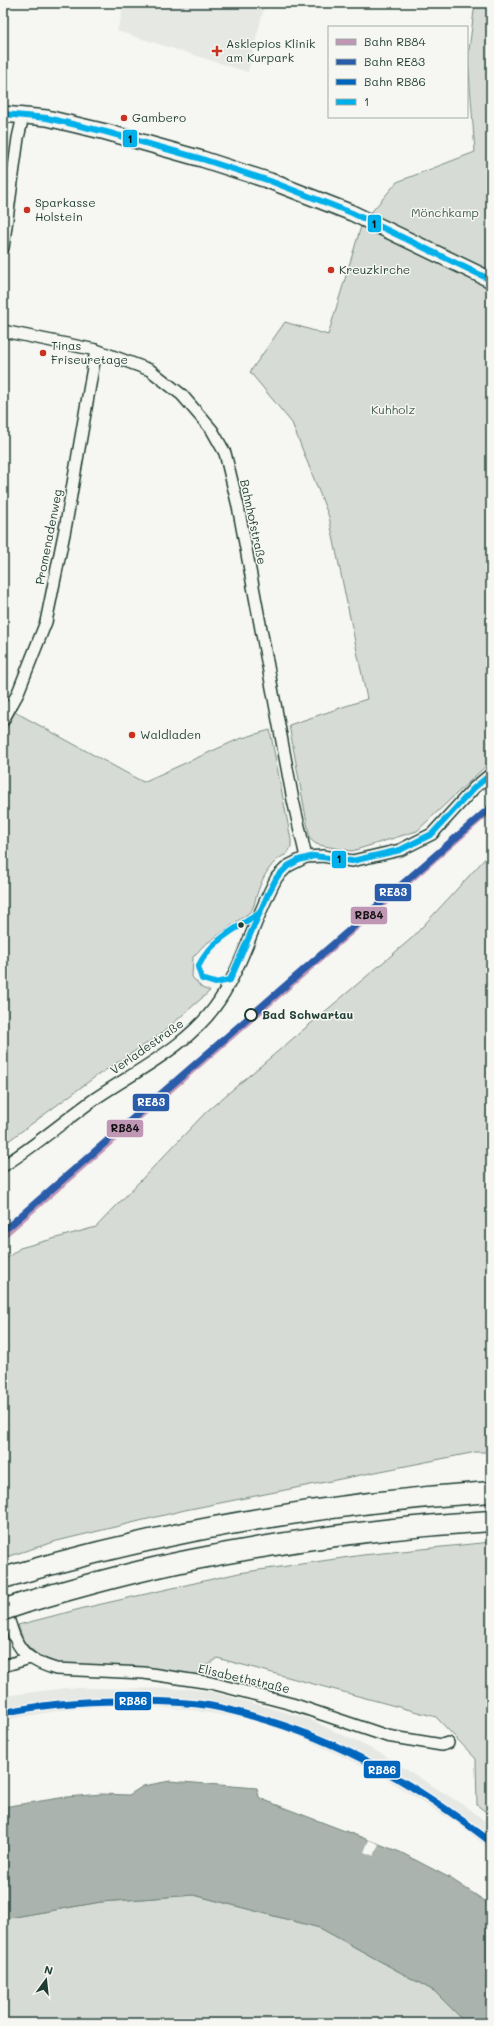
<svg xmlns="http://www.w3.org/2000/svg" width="494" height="2026" font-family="Mali,sans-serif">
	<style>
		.built { fill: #e6e8e4 }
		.green { fill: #d6dbd6; stroke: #7a8c85 }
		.water { fill: #aab3ae; stroke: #72847d }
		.pier { fill: #f6f6f2 }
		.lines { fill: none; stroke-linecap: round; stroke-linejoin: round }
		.street-casing { stroke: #1f3d34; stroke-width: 14 }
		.secondary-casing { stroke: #1f3d34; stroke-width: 18 }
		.highway-casing { stroke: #1f3d34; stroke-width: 23 }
		.street { stroke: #f6f6f2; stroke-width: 11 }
		.secondary { stroke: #f6f6f2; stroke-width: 15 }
		.highway { stroke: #f6f6f2; stroke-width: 20 }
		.highway-bridge-casing { stroke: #1f3d34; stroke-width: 23; stroke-linecap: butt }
		.highway-bridge { stroke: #f6f6f2; stroke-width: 20 }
		.bus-1-casing { stroke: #f6f6f2; stroke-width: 9 }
		.bus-1 { stroke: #00b0ea; stroke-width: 6 }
		.rail-1-casing { stroke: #f6f6f2; stroke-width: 10 }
		.rail-2-casing { stroke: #f6f6f2; stroke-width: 10 }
		.rail-3-casing { stroke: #f6f6f2; stroke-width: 10 }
		.rail-1 { stroke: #c096b5; stroke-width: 7 }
		.rail-2 { stroke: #295caa; stroke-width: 7 }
		.rail-3 { stroke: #0065bd; stroke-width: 7 }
		.poi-dot { fill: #c8321e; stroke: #f6f6f2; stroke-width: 1.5 }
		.bus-dot { fill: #1f3d34; stroke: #f6f6f2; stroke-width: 1.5 }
		.stop-dot { fill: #f6f6f2; stroke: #1f3d34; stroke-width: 2 }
		.labels { text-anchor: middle; stroke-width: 3; stroke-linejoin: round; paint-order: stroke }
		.poi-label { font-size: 12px; fill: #1f3d34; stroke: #f6f6f2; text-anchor: start }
		.park-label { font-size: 12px; fill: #445d54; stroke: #f6f6f2 }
		.street-label { font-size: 12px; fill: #1f3d34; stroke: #f6f6f2 }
		.stop-label { font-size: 12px; font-weight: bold; fill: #1f3d34; stroke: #f6f6f2; text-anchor: start }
		.line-badge { stroke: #f6f6f2; stroke-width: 1.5 }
		.badge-label { font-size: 11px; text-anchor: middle; font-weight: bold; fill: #fff }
		.pale-badge-label { font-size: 11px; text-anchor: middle; font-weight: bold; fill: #111 }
	</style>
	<rect width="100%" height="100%" fill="#f6f6f2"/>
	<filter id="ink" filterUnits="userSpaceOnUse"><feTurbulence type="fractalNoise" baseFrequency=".025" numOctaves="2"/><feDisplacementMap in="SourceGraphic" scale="8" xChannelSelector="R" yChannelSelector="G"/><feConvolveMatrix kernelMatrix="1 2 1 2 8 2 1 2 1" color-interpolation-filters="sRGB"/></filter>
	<g filter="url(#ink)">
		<path class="built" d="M125 3H265L248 72 117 31Z
			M66 1688 188 1689 210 1691 309 1719 382 1754 471 1810 491 1826V1850L461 1826 372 1770 303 1738 253 1720 185 1709 121 1705 68 1709 3 1720V1696Z"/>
		<path class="green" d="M475 3H491V761L417 831 352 851 324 846 316 844 310 839 289 725 367 699 329 517 292 423 250 372 285 322 328 335 362 223 397 182 475 152 468 58Z
			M15 712 143 782 239 739 270 730 291 840V847L287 854C272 860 263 876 258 891 255 899 255 906 250 912L203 946 193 957 192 977 202 988 210 991 161 1034 95 1077 3 1145V735Z
			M491 852V1452H476L185 1510 57 1541 3 1558V1261L20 1248 96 1227 206 1112 412 938Z
			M491 1542V1816L477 1805 476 1759 436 1717 217 1658 196 1675 137 1669 57 1665 40 1657 24 1642 18 1625 84 1608 239 1573 363 1555Z
			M194 1895 320 1928 434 1991 466 2023H3V1919L101 1902Z"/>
		<path class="water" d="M170 1781 257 1788 259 1797 264 1800 400 1852 450 1878 491 1905V2023H466L434 1991 320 1928 194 1895 101 1902 3 1919V1807L66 1797 102 1794 129 1795 143 1786Z"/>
		<path class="pier" d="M369 1840 379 1844 374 1856 364 1852Z"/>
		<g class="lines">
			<g class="street-casing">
				<path id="street" d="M3 248 18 138 23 116
					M3 331 96 350 150 370 182 395 212 430 225 453 238 506 293 800 306 857
					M3 720 17 695 46 622 66 524 96 350
					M3 1166C35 1146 65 1120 96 1098 139 1069 190 1045 219 1001 244 963 255 917 277 877L288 866 306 857 323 856 352 861 400 850 432 834 474 788 491 774
					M4 1605C16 1641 15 1657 56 1669L144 1673 211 1683 292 1704 387 1736 442 1745 448 1743
					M3 1666 30 1658"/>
			</g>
			<g class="secondary-casing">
				<path id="secondary" d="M3 114 47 118 106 132 202 159 270 181 352 213 491 280"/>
			</g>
			<g class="highway-casing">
				<path id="highway" d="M3 1578C165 1530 323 1503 491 1492
					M27 1602C81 1586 136 1571 191 1560 290 1540 390 1527 491 1521"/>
			</g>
			<use href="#street" class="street"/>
			<use href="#secondary" class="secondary"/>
			<use href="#highway" class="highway"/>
			<g class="highway-bridge-casing">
				<path id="highway-bridge" d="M3 1610 27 1602"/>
			</g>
			<use href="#highway-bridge" class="highway-bridge"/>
			<g class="bus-1-casing">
				<path id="bus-1" d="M3 114 47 118 106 132 202 159 270 181 352 213 491 280
					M230 980 268 894 277 877 288 866 299 860 314 856 352 861 400 850 432 834 474 788 491 774
					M230 980 215 983 202 979 198 967C210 941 235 929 258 914"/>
			</g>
			<use href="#bus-1" class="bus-1"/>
			<g class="rail-1-casing">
				<path id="rail-1" d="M3 1235 491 809"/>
			</g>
			<g class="rail-2-casing">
				<path id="rail-2" d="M8 1227 491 807"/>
			</g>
			<g class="rail-3-casing">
				<path id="rail-3" d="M3 1713C43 1704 83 1701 123 1701 150 1701 178 1701 205 1705 221 1707 236 1712 252 1716 341 1740 418 1786 491 1842"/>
			</g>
			<use href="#rail-1" class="rail-1"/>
			<use href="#rail-2" class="rail-2"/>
			<use href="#rail-3" class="rail-3"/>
		</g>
	</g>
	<g class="poi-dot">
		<path d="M215 45h4v4h4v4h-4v4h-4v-4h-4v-4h4z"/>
		<circle cx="124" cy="118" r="4"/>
		<circle cx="27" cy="210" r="4"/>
		<circle cx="331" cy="270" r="4"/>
		<circle cx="43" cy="353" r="4"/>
		<circle cx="132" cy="735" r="4"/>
	</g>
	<circle class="bus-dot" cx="241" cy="925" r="3.5"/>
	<circle class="stop-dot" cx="251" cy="1015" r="6"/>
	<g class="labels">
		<g class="poi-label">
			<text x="226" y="48">Asklepios Klinik<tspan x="226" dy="14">am Kurpark</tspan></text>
			<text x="132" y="122">Gambero</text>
			<text x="35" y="207">Sparkasse<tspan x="35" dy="14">Holstein</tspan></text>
			<text x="339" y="274">Kreuzkirche</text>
			<text x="51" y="350">Tinas<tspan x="51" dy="14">Friseuretage</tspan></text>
			<text x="140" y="739">Waldladen</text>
		</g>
		<g class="park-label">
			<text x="445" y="217">Mönchkamp</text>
			<text x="393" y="414">Kuhholz</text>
		</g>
		<g class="street-label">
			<text transform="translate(253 522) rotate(78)" y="4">Bahnhofstraße</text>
			<text transform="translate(49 537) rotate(-79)" y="4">Promenadenweg</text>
			<text transform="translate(147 1047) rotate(-35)" y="4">Verladestraße</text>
			<text transform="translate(244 1679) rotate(13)" y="4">Elisabethstraße</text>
		</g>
		<g class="stop-label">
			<text x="262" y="1019">Bad Schwartau</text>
		</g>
	</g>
	<g class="line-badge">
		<rect x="122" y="129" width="16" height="19" rx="4" fill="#00b0ea"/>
		<rect x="367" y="214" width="15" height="19" rx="4" fill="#00b0ea"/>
		<rect x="331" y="850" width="16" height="19" rx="4" fill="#00b0ea"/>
		<rect x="374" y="883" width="38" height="19" rx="4" fill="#295caa"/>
		<rect x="350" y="906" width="38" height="19" rx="4" fill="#c096b5"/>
		<rect x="132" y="1093" width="38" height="19" rx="4" fill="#295caa"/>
		<rect x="106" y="1119" width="38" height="19" rx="4" fill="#c096b5"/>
		<rect x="114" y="1691" width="38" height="20" rx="4" fill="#0065bd"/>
		<rect x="363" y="1760" width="38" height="19" rx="4" fill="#0065bd"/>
	</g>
	<g class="badge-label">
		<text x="393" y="896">RE83</text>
		<text x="151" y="1106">RE83</text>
		<text x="133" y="1705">RB86</text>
		<text x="382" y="1774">RB86</text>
	</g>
	<g class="pale-badge-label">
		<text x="130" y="143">1</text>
		<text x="374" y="228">1</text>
		<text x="339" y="863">1</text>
		<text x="369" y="919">RB84</text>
		<text x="125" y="1132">RB84</text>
	</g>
	<rect width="494" height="2026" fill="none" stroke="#f6f6f2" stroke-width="16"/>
	<rect x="8" y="8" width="478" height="2010" fill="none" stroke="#1f3d34" stroke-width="1.5" filter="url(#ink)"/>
	<rect x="328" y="26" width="140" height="92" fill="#f6f6f2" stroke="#a0aca6"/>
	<rect x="336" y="39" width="20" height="6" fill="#c096b5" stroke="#a0aca6"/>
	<text x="364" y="46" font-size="12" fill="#1f3d34">Bahn RB84</text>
	<rect x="336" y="59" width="20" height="6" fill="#295caa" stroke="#a0aca6"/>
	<text x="364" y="66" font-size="12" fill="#1f3d34">Bahn RE83</text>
	<rect x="336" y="79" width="20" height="6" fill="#0065bd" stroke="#a0aca6"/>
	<text x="364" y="86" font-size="12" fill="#1f3d34">Bahn RB86</text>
	<rect x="336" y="99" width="20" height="6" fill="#00b0ea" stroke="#a0aca6"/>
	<text x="364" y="106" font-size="12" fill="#1f3d34">1</text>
	<g transform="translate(46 1980) rotate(15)" stroke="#f6f6f2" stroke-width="3" paint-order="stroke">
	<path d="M0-3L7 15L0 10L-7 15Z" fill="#1f3d34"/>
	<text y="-6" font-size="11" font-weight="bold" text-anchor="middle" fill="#1f3d34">N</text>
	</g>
</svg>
